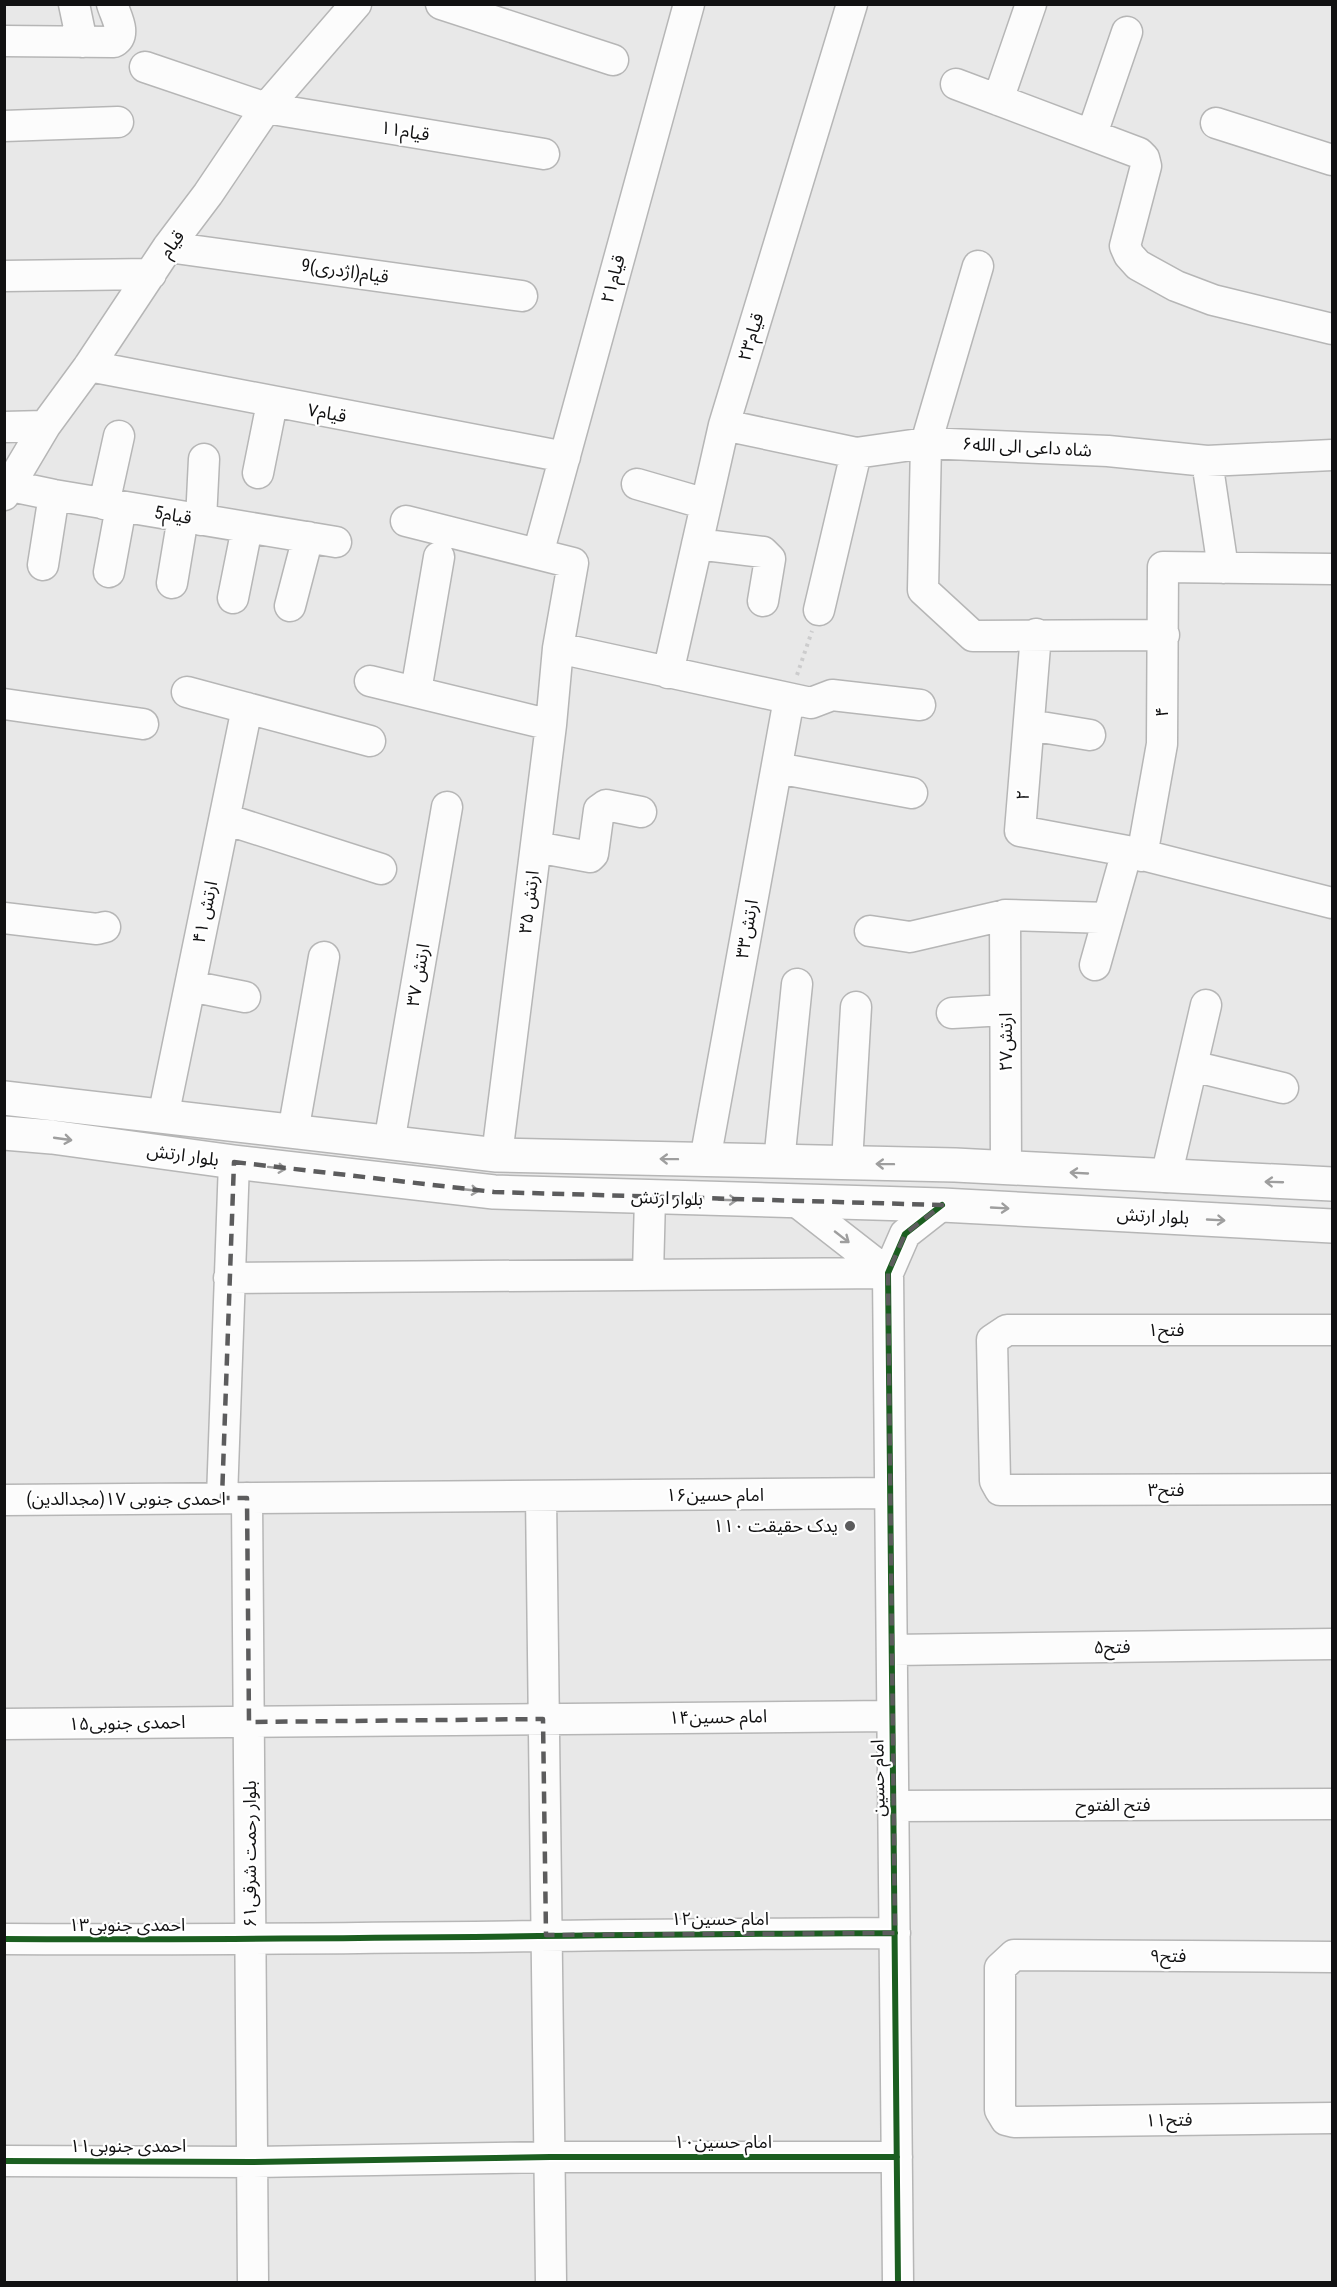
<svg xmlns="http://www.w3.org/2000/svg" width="1337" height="2287" font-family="'Roboto Condensed','Noto Sans Arabic',sans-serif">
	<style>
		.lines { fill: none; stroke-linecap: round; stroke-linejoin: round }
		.minor-casing { stroke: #b6b6b6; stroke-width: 33 }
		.major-casing { stroke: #b6b6b6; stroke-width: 36 }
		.path { stroke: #cccccd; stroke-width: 4; stroke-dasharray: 3 4.5; stroke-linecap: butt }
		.minor { stroke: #fcfcfc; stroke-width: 30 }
		.major { stroke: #fcfcfc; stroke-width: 33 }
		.cycleway-casing { stroke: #fff; stroke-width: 10 }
		.cycleway { stroke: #1b5e20; stroke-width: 6 }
		.oneway { stroke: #9e9e9e }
		.marked { fill: none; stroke: #5c5c5d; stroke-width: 4.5; stroke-dasharray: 12 8; stroke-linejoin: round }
		.poi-dot { fill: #5c5c5d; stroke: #fff; stroke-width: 2 }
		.labels { text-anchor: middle; stroke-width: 4.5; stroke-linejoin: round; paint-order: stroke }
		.street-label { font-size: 18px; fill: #111112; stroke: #fff }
		.poi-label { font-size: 18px; fill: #111112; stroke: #fff; text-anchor: end }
	</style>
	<rect width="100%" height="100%" fill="#e8e8e8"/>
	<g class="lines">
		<g class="minor-casing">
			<path id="minor" d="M74 4 82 42
				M441 4 613 60
				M4 41 114 42C127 34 116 17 112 4
				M145 67 266 108 544 154
				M956 84 1139 153 1144 158 1146 166 1125 246 1129 255 1138 265 1176 286 1213 300 1332 329
				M998 100 1031 4
				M1216 123 1332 160
				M4 126 118 122
				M1092 134 1127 32
				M168 247 522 296
				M978 266 926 443 923 590 973 636 1164 635
				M4 276 151 274
				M89 366 565 457
				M724 425 856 453 926 443 1108 451 1207 461 1332 455
				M4 427 45 426
				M1207 461 1223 568
				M258 473 272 403
				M637 484 706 504
				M11 486 54 495 336 542
				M4 495 45 426 89 366 168 247 208 194 266 108 356 4
				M104 504 119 436
				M201 520 204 459
				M406 521 573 563 558 648 551 725 497 1155
				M697 544 763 552 770 559 763 601
				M538 554 689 4
				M43 565 54 495
				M109 572 121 507
				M172 583 183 517
				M233 598 247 528
				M290 606 308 537
				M819 610 856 453
				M1036 634 1020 831 1127 851 1332 903
				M558 648 811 703 832 695 920 705
				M668 673 724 425 852 4
				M370 681 551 725
				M416 691 439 557
				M187 692 370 741
				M4 704 143 724
				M1029 725 1090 735
				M777 768 912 793
				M225 819 381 869
				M536 847 590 857 593 854 599 810 606 805 641 812
				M1142 856 1162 744 1163 567 1332 569
				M1005 915 1006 1168
				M4 918 97 929 105 927
				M870 931 910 937 1005 915 1108 918
				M1095 965 1127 851
				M190 986 245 997
				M952 1013 1005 1010
				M1192 1066 1283 1088
				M163 1117 247 708
				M293 1132 324 957
				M389 1143 447 807
				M705 1160 789 699
				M779 1162 797 984
				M847 1163 856 1007
				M1166 1177 1206 1005
				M797 1202 888 1273
				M648 1274 650 1198
				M229 1278 888 1273
				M1332 1330H1007L992 1340 995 1481 1000 1490 1332 1489
				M541 1496 551 2282
				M222 1498 234 1162
				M247 1498 253 2282
				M4 1500 890 1493
				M892 1650 1332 1644
				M4 1724 892 1716
				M893 1806 1332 1804
				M4 1939C301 1941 598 1934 895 1933
				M1332 1957 1014 1955 1000 1968V2110L1006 2120 1014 2122 1332 2118
				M4 2161 252 2162 550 2157H897
				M898 2282 888 1273 905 1234 942 1205"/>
		</g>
		<g class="major-casing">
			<path id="major" d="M4 1098 497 1155 955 1165 1332 1184
				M4 1133 52 1137 234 1162 494 1192 942 1205 1332 1226"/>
		</g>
		<path class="path" d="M797 675 812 631"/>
		<use href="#minor" class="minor"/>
		<use href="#major" class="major"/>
		<g class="cycleway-casing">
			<path id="cycleway" d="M4 1939C301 1941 598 1934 895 1933
				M4 2161 252 2162 550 2157H897
				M898 2282 888 1273 905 1234 942 1205"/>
		</g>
		<use href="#cycleway" class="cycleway"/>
	</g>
	<defs><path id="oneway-shaft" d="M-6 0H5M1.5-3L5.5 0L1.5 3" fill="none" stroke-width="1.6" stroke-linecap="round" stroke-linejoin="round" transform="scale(1.5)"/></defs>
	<g class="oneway">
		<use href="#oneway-shaft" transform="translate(63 1139) rotate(8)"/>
		<use href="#oneway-shaft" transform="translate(669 1159) rotate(-179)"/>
		<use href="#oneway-shaft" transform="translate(885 1164) rotate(-179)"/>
		<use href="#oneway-shaft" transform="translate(277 1168) rotate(7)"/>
		<use href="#oneway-shaft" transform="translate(1079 1173) rotate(-177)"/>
		<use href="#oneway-shaft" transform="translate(1274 1182) rotate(-178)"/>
		<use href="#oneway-shaft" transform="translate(470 1190) rotate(6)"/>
		<use href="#oneway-shaft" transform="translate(728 1200) rotate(2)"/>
		<use href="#oneway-shaft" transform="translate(1000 1208) rotate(3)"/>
		<use href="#oneway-shaft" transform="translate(1216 1220) rotate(3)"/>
		<use href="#oneway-shaft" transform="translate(842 1237) rotate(38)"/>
	</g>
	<path class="marked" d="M234 1162 494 1192 942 1205 905 1234 888 1273 895 1933 546 1935 543 1719 249 1722 247 1498H222Z"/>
	<circle class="poi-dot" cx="850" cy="1526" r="6"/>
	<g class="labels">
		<g class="street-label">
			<text transform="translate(405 131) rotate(9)" y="6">قیام۱۱</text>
			<text transform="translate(172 244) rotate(-54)" y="6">قیام</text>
			<text transform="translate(345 271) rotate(8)" y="6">قیام(اژدری)9</text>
			<text transform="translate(613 279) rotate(-75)" y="6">قیام۲۱</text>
			<text transform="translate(751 337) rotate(-73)" y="6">قیام۲۳</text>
			<text transform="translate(327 413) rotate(10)" y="6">قیام۷</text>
			<text transform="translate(1027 447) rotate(3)" y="6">شاه داعی الی الله۶</text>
			<text transform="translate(173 515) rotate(10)" y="6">قیام5</text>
			<text transform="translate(1162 712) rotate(-89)" y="6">۴</text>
			<text transform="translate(1023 795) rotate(-85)" y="6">۲</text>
			<text transform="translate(529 902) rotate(-83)" y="6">ارتش ۳۵</text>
			<text transform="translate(205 912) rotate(-78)" y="6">ارتش ۴۱</text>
			<text transform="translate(747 929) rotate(-80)" y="6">ارتش۳۳</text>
			<text transform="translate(418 975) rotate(-80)" y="6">ارتش ۳۷</text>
			<text transform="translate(1006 1042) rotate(-90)" y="6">ارتش۲۷</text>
			<text transform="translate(183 1155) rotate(8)" y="6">بلوار ارتش</text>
			<text transform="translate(667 1198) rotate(2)" y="6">بلوار ارتش</text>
			<text transform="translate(1153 1216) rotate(3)" y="6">بلوار ارتش</text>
			<text x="1166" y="1336">۱فتح</text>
			<text x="1166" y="1496">۳فتح</text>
			<text x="715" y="1501">امام حسین۱۶</text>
			<text x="126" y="1505">احمدی جنوبی ۱۷(مجدالدین)</text>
			<text transform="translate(1112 1647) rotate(-1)" y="6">۵فتح</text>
			<text transform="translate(718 1717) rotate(-1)" y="6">امام حسین۱۴</text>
			<text transform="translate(127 1723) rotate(-1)" y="6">احمدی جنوبی۱۵</text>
			<text transform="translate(878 1778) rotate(-91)" y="6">امام حسین</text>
			<text x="1113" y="1811">فتح الفتوح</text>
			<text transform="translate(250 1854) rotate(-90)" y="6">بلوار رحمت شرقی۶۱</text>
			<text x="720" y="1925">امام حسین۱۲</text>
			<text x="127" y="1931">احمدی جنوبی۱۳</text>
			<text x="1168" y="1962">۹فتح</text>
			<text transform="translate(1169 2120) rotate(-1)" y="6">۱۱فتح</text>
			<text x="723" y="2148">امام حسین۱۰</text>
			<text x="128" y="2152">احمدی جنوبی۱۱</text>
		</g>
		<g class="poi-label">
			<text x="838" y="1532">یدک حقیقت ۱۱۰</text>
		</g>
	</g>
	<rect width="1337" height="2287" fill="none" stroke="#111112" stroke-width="12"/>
</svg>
